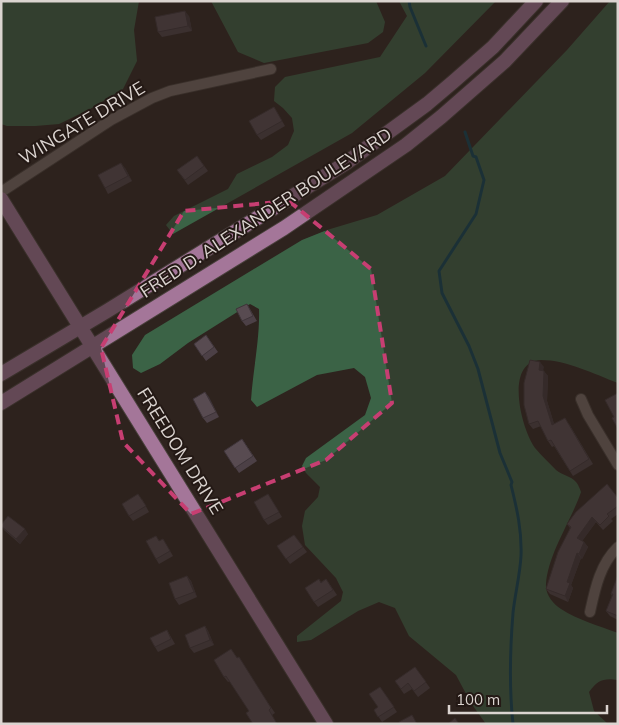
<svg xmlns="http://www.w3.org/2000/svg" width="619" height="725" font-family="Mulish,sans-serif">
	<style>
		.forest { fill: #3b6346 }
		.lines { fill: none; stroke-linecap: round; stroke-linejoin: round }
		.stream { stroke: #064255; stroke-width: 3 }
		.minor-casing { stroke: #49403c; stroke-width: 12 }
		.major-casing { stroke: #49403c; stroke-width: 16 }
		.minor { stroke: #796c66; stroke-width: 10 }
		.major { stroke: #a47699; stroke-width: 14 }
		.wall { fill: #4c4046 }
		.shaded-wall { fill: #3e3439 }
		.building { fill: #584b51; stroke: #3e3439 }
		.marked { fill: none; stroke: #c73e72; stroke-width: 4; stroke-dasharray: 10 6; stroke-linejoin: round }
		.labels { text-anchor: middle; stroke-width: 4; stroke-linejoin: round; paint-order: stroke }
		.street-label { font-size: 18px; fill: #dbd4d0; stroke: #241915 }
	</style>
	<rect width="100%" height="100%" fill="#2e231e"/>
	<path class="forest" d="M1 1H139L134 30 137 61 123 89 90 109 59 124 35 126H7L1 124Z
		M211 1H376L385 22 383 32 368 43 264 63 238 52Z
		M399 1H496L425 73 352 133 173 234 166 225 174 216 228 189 237 174 272 157 288 145 294 131 292 118 283 108 274 101 275 87 285 77 380 57 407 16Z
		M610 1H618V383C594 374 567 360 541 360 504 361 521 429 535 448 541 455 549 463 556 470 562 475 571 476 576 482 578 484 580 489 581 492 571 521 548 554 546 584 545 594 553 604 561 609 578 620 599 626 618 633V680C603 678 598 680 589 692L594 711 608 724H486L471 703 456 675 409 636 395 608 379 602 358 611 311 640 297 642V636L341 601 343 592 336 578 305 545 302 526 305 511 318 497 320 487 306 473 302 466 306 458 365 415 371 398 365 377 354 368 317 375 257 407 251 400C253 370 260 338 259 309L250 304 188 343 160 364 141 373 133 368 132 355 145 335 302 240 327 230 377 215 445 176 567 50Z"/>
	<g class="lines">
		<path class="stream" d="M409 1 410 7 426 46
			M465 132 473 156 476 157 484 180 476 214 439 271 442 293 469 346 478 369 500 453 512 482 511 485C517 509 522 531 521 556 520 575 515 594 513 613 510 650 509 687 513 724"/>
		<g class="minor-casing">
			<path id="minor" d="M1 192 111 120 152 98 170 91 271 69
				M581 399 588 415 618 465
				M590 612C595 589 600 564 618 547"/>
		</g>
		<g class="major-casing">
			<path id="major" d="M1 199 326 724
				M1 374 107 311 346 163 427 104 453 82 493 47 536 1
				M1 403 284 228 406 145 441 117 505 61 562 1"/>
		</g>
		<use href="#minor" class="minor"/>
		<use href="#major" class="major"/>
	</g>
	<path class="wall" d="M189 16 192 31 162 37 158 32Z
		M274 107 285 126 261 140 257 135Z
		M197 156 208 171 188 185 177 170Z
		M125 168 132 181 108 194 105 188Z
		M247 304 257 321 246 326 242 321Z
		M206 335 218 352 206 361 194 344Z
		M544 367 543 371 548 376 547 401 554 424H569L593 464 573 476 554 446 552 447 548 441 541 426 533 429 529 424Z
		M205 392 219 417 207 423 203 418Z
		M242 439 257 461 239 473 224 451Z
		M268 494 282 517 268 525 264 520Z
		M618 498V514L611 519 613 521 603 530 596 522 582 541 584 542 588 547 582 559 581 558 571 585 573 588 568 602 550 594 546 589 570 528 567 524Z
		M142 499 149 512 133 521 129 516Z
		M1 526 28 534 20 544 4 530Z
		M294 535 307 552 290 564 277 546Z
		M156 536 159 541 166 544 173 556 159 564 156 559Z
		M618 575V620L610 616 606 611 612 596 611 594Z
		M187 576 191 581 197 597 179 605 175 599Z
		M326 579 337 595 318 607 314 602 321 582Z
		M205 626 208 631 214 645 194 653 190 648Z
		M167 630 175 644 158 652 155 647Z
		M231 649 275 713 272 715 249 711 230 681 228 682 224 677Z
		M415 667 430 688 418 697 412 689 404 694 395 681Z
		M380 687 397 712 382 722 374 710 378 707Z"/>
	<path class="shaded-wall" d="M185 11 189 16 192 31 188 26Z
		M121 163 125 168 132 181 128 176Z
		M540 362 544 367 542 375 539 370Z
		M544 371 548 376 547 401 556 430 552 425 543 396Z
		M205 392 209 397 219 417 216 412Z
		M592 517 596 522 580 544 577 538Z
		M25 529 28 534 20 544 16 539Z
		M584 542 588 547 582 559 579 554Z
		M577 553 581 558 571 585 573 588 568 602 565 596 567 582Z
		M187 576 191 581 197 597 194 592Z
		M205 626 208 631 214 645 210 640Z"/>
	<path class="building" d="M185 11 188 26 158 32 155 17Z
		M274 107 282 121 257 135 249 121Z
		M197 156 204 166 185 180 177 170Z
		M121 163 128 176 105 188 98 175Z
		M247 304 253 316 242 321 236 309Z
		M206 335 214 347 202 356 194 344Z
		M530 360 540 362 539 370 544 371 543 396 552 425 565 418 589 459 570 471 551 440 548 441 538 421 529 424 524 405V383Z
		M205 392 216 412 203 418 193 399Z
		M618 393V429L612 418 614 417 605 400Z
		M242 439 253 456 235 468 224 451Z
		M607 484 618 498V506L607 514 609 516 600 525 592 517 577 538 584 542 579 554 577 553 567 582 570 583 565 596 546 589 558 552 571 527 567 524 576 512Z
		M138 494 146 506 129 516 122 504Z
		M268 494 279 512 264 520 254 502Z
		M8 516 25 529 16 539 1 526V525Z
		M294 535 303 547 286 559 277 546Z
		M156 536 159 541 163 539 170 551 156 559 146 541Z
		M618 575V616L606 611 613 594H611Z
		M187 576 194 592 175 599 169 583Z
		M319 579 321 583 326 579 333 590 314 602 305 588Z
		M205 626 210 640 190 648 185 635Z
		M167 630 171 639 155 647 150 638Z
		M231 649 237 658 239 657 271 708 269 710 277 724H253L246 713 249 711 226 676 224 677 214 660Z
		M415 667 426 682 414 691 408 683 401 689 395 681Z
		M380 687 394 707 378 717 374 710 378 707 369 694Z
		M412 715 417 724H400L399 722Z
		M455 718 459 724H448Z"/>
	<path d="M0 0H619V725H0ZM289 201 371 269 392 403 326 460 191 514 123 442 101 348 184 211Z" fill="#2e231e" fill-opacity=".55" fill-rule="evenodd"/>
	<path class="marked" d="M289 201 371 269 392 403 326 460 191 514 123 442 101 348 184 211Z"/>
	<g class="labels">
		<g class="street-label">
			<text transform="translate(82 123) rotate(-31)" y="6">WINGATE DRIVE</text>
			<text transform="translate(266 213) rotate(-33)" y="6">FRED D. ALEXANDER BOULEVARD</text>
			<text transform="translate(180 451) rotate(58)" y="6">FREEDOM DRIVE</text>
		</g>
	</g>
	<rect width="619" height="725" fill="none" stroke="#dbd4d0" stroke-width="5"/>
	<path d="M449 705v8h158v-8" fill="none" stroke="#dbd4d0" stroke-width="2.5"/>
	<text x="456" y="705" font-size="15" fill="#dbd4d0" stroke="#241915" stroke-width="4" paint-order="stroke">100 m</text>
</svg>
